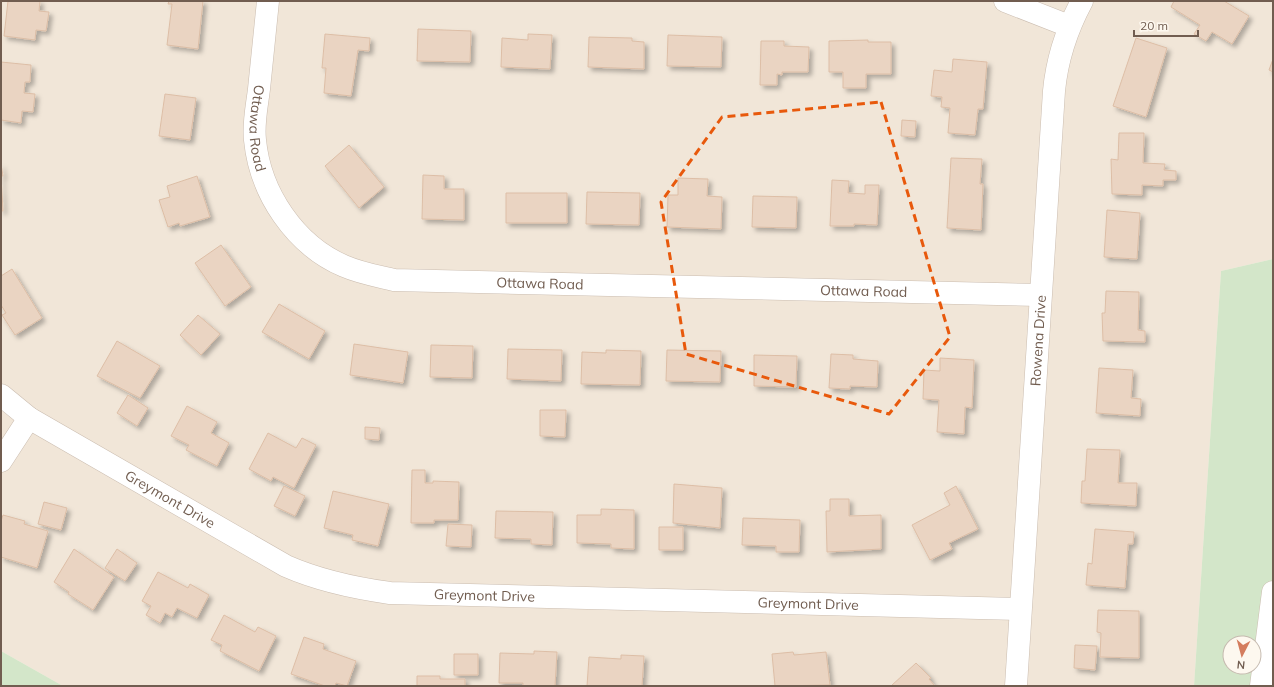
<svg xmlns="http://www.w3.org/2000/svg" width="1274" height="687" font-family="Mulish,sans-serif">
	<style>
		.residential { fill: #f1e6d8 }
		.green { fill: #d3e6c9; fill-rule: evenodd }
		.building { fill: #ead4c2; stroke: #ddbea6; filter: url(#shadow) }
		.lines { fill: none; stroke-linecap: round; stroke-linejoin: round }
		.minor-casing { stroke: #cbbdb0; stroke-width: 23 }
		.minor { stroke: #fff; stroke-width: 22 }
		.marked { fill: none; stroke: #e8590c; stroke-width: 3; stroke-dasharray: 8 5; stroke-linejoin: round }
		.labels { text-anchor: middle; stroke-width: 3.5; stroke-linejoin: round; paint-order: stroke }
		.street-label { font-size: 14px; fill: #715d50; stroke: #fdf8ef }
	</style>
	<defs>
		<filter id="shadow"><feDropShadow dx="3.5" dy="3.5" stdDeviation="2" flood-color="#0004"/></filter>
	</defs>
	<rect width="100%" height="100%" fill="#faf4e9"/>
	<path class="residential" d="M1 1H1273V259L1221 271 1194 686H63L1 651Z"/>
	<path class="green" d="M1273 259V686H1194L1221 271ZM1230 643H1254V667H1230Z
		M1 651 63 686H1Z"/>
	<path class="building" d="M8 1H40L39 11 49 12 46 31 36 30 35 40 4 36Z
		M169 1H203L198 49 167 45 172 4H168Z
		M1174 1H1224L1249 16 1232 44 1212 32 1206 41 1194 34 1200 25 1171 7Z
		M418 29 471 31 470 62 417 61Z
		M325 34 370 38 369 51 358 50 351 96 324 93 326 68H322Z
		M528 34 552 35 550 69 501 67 502 38 528 40Z
		M668 35 722 37 721 67 667 66Z
		M589 37 632 38V41L644 42V69L588 67Z
		M1136 38 1167 48 1146 117 1113 106Z
		M868 40V42H891V74H866V88H843V72H829V41Z
		M761 41H784V46L809 47 808 72H782V75L777 74V85H760Z
		M953 59 987 62 983 109H978L975 135 948 133 950 108 941 107 942 97 931 96 934 70 952 72Z
		M1273 59V72L1269 70Z
		M1 62 31 65 30 82H25L24 93 35 94 33 112 22 111 21 123 1 120Z
		M165 94 196 98 190 140 159 136Z
		M902 120 916 121 915 137 901 136Z
		M1119 133H1144L1143 163 1165 164 1164 170 1176 171V180H1163V186L1142 185V195L1112 194 1111 159 1118 160Z
		M349 145 384 187 359 208 325 166Z
		M951 158 982 159 980 184H983L981 230 947 228Z
		M1 164 3 176H1L3 211H1Z
		M423 175 444 176V189H464V220L422 219Z
		M197 176 210 217 180 226 179 223 168 227 159 200 170 197 167 186Z
		M678 178 708 179 707 196 722 197 721 229 667 227 668 195H678Z
		M832 180 849 181 848 193 865 194V185H879L877 225 854 224V226H830Z
		M587 192 640 193 639 225 586 224Z
		M506 193H567V223H506Z
		M753 196 797 197 796 228 752 227Z
		M1107 210 1140 213 1137 259 1104 257Z
		M221 245 251 287 225 306 195 263Z
		M12 269 42 318 15 335 2 315 6 313 1 305V276Z
		M1106 291 1139 292 1138 330 1145 331V342L1103 341 1102 313H1105Z
		M279 304 325 331 309 359 262 332Z
		M198 315 220 334 201 355 180 335Z
		M117 341 160 366 140 398 97 376Z
		M354 344 408 352 403 383 350 375Z
		M431 345 473 346 472 378 430 377Z
		M508 349 562 350 561 381 507 379Z
		M606 350 641 351 640 385 581 384 582 352 606 353Z
		M667 350 721 351 720 382 666 381Z
		M831 354 853 355V359L878 361 877 387 850 386V389L829 388Z
		M754 355 797 356 796 387 754 386Z
		M940 358 974 360 972 408 965 407 964 434 937 432 939 400 923 399 924 370 940 371Z
		M1099 368 1133 370 1131 398 1141 399 1140 416 1096 413Z
		M128 395 148 408 137 426 117 413Z
		M187 406 217 422 211 433 229 443 217 466 186 450 189 445 171 436Z
		M540 410H566L565 437 540 436Z
		M365 427 380 428 379 440 365 439Z
		M268 433 296 448 302 438 316 445 294 488 273 477 271 481 249 469Z
		M1087 449 1120 450 1118 483H1137L1136 506 1081 503 1082 481H1085Z
		M412 470H425V483H433V481L459 482 458 520H434V523H411Z
		M674 484 722 488 720 528 673 523Z
		M284 486 305 496 295 516 274 506Z
		M956 486 978 529 949 543 952 549 930 560 912 525 950 505 944 493Z
		M333 491 389 504 378 546 352 540 353 535 324 528Z
		M830 499H849V516L881 515V549L827 552 826 511H830Z
		M44 502 67 508 61 530 38 524Z
		M601 509 634 510V549L611 548V544L577 543V515H601Z
		M496 511 553 512 552 545 531 544V539L495 538Z
		M3 515 25 521 24 524 48 531 37 568 1 557V521Z
		M743 518 800 520 799 552H776V546L742 545Z
		M448 524 472 525 471 547 446 546Z
		M659 527H683V550H659Z
		M1095 529 1134 532 1133 544H1128L1125 588 1086 585 1088 563 1092 564Z
		M74 549 114 577 93 610 68 594 69 592 54 582Z
		M117 549 137 563 125 581 105 568Z
		M158 572 188 588 190 584 209 595 197 618 177 608 172 617 165 613 160 623 146 615 151 606 142 601Z
		M1098 610 1139 611V658L1100 657 1101 633 1097 632Z
		M224 615 255 632 258 627 276 636 259 671 220 651 222 645 211 640Z
		M304 637 324 644 323 649 356 661 347 686 336 683 335 686H325L291 674Z
		M1075 645 1097 646 1095 670 1074 668Z
		M534 651 557 652 555 686H523V683H499L500 653 534 654Z
		M793 652 794 655 826 652 830 685 775 686 772 654Z
		M454 654H478V675H454Z
		M621 655 644 656 642 686H587L589 657 621 659Z
		M916 663 931 678 929 679 935 686H891Z
		M417 676H440V679H465V686H417Z"/>
	<g class="lines">
		<g class="minor-casing">
			<g id="minor">
				<path id="s1" d="M268 1C265 30 262 60 259 89 257 106 253 123 255 140 260 193 295 245 344 266 360 273 377 276 394 280L1039 295"/>
				<path d="M1005 1 1069 26"/>
				<path id="s2" d="M1 395 29 418 286 566C320 581 354 588 390 593L1020 609"/>
				<path d="M1 461 29 418"/>
				<path id="s3" d="M1016 686 1054 91C1057 59 1067 29 1082 1"/>
				<path d="M1261 686 1273 592"/>
			</g>
		</g>
		<use href="#minor" class="minor"/>
	</g>
	<path class="marked" d="M881 102 950 337 889 414 686 354 661 202 722 117Z"/>
	<g class="labels">
		<g class="street-label">
			<text dy="5" stroke="none"><textPath href="#s1" startOffset="128">Ottawa Road</textPath></text>
			<text dy="5" stroke="none"><textPath href="#s1" startOffset="499">Ottawa Road</textPath></text>
			<text dy="5" stroke="none"><textPath href="#s1" startOffset="823">Ottawa Road</textPath></text>
			<text dy="5" stroke="none"><textPath href="#s3" startOffset="346">Rowena Drive</textPath></text>
			<text dy="5" stroke="none"><textPath href="#s2" startOffset="199">Greymont Drive</textPath></text>
			<text dy="5" stroke="none"><textPath href="#s2" startOffset="535">Greymont Drive</textPath></text>
			<text dy="5" stroke="none"><textPath href="#s2" startOffset="859">Greymont Drive</textPath></text>
		</g>
	</g>
	<rect width="1274" height="687" fill="none" stroke="#715d50" stroke-width="4"/>
	<g transform="translate(1242 655) rotate(186)"><circle r="19" fill="#fdf8ef" stroke="#c5baaf"/>
	<path d="M0-3L7 15L0 10L-7 15Z" fill="#d47d5e"/>
	<text y="-6" font-size="11" font-weight="bold" text-anchor="middle" fill="#715d50">N</text>
	</g>
	<path d="M1134 30v6h64v-6" fill="none" stroke="#715d50" stroke-width="2"/>
	<text x="1140" y="30" font-size="12" fill="#715d50" stroke="#fdf8ef" stroke-width="3" paint-order="stroke">20 m</text>
</svg>
